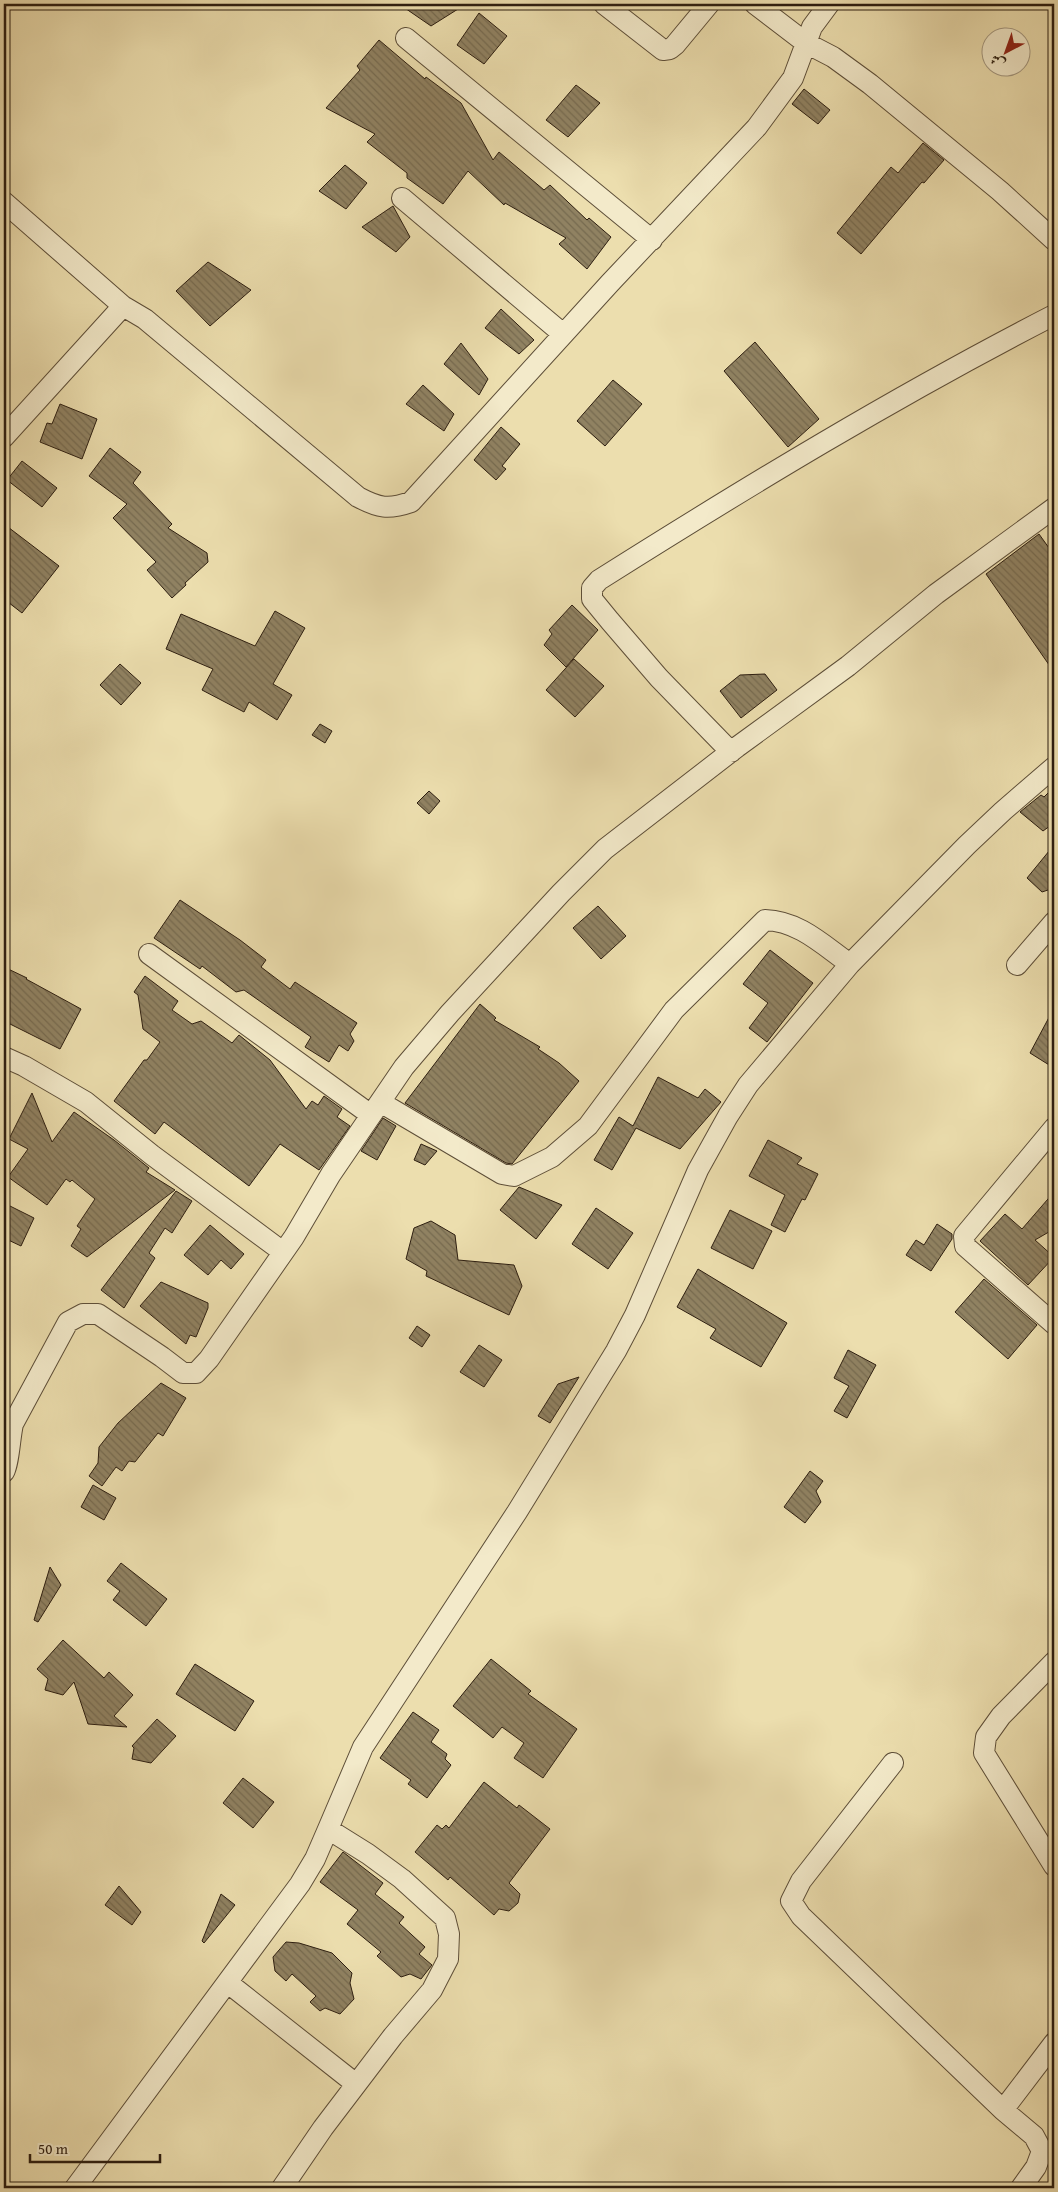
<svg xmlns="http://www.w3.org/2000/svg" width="1058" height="2192" font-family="'Gentium Book Plus',Amiri,serif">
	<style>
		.building { fill: url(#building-back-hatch); stroke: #2d1e10 }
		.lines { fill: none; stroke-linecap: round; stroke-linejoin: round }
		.street-casing { stroke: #5d4e38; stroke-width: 22 }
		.street { stroke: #f3eaca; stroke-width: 20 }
	</style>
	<defs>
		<pattern id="building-back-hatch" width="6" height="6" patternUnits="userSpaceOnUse" patternTransform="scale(1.25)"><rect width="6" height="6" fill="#908262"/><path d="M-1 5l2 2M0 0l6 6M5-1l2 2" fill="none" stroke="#766a4f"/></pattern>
	</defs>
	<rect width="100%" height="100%" fill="#ecdeae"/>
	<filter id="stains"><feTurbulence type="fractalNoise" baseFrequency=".004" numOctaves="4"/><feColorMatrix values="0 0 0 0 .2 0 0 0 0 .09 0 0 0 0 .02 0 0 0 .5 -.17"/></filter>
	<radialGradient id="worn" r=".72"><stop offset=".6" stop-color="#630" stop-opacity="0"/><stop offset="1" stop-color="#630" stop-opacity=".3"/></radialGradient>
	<path class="building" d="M399 4H466L431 26Z
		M479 13 507 36 484 64 457 45Z
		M379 40 425 79 426 77 461 103 493 160 499 152 544 190 550 185 587 220 589 218 611 237 587 269 559 244 566 238 505 203 504 205 468 171 443 204 407 178V173L367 142 375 134 326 108 360 70 357 66Z
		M576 85 600 103 568 137 546 120Z
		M804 89 830 110 818 124 792 104Z
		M923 143 944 160 924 183 922 182 861 254 837 233 891 167 898 173Z
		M345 165 367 183 346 209 319 191Z
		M393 206 410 237 396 252 362 227Z
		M208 262 251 290 210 326 176 291Z
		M501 309 534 340 519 354 485 328Z
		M755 342 819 419 788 447 724 371Z
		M461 343 488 379 479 395 444 364Z
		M613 380 642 404 605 446 577 421Z
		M423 385 454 414 444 431 406 404Z
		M60 404 97 419 82 459 40 442 47 423 52 424Z
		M501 427 520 444 502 466 506 469 496 480 474 460Z
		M110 448 141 472 133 483 172 524 168 528 207 553 208 562 185 583 186 585 172 598 147 570 156 562 113 518 127 504 89 476Z
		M22 461 57 488 42 507 7 480Z
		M4 524 59 566 22 613 4 599Z
		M1039 534 1054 555V672L986 574Z
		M572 605 598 630 566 667 544 645 552 634 549 630Z
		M275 611 305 628 273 684 292 695 277 720 249 702 244 712 202 690 213 669 166 649 181 614 255 646Z
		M574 659 604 686 575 717 546 690Z
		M120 664 141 683 121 705 100 685Z
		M765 674 777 690 741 718 720 691 740 675Z
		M320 724 332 731 325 743 312 735Z
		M1054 787V823L1043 831 1020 812 1041 795 1044 797Z
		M429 791 440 801 429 814 417 803Z
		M1054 845V888L1042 892 1027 878Z
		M180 900 240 940 266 960 261 967 290 989 295 982 357 1023 350 1034 354 1041 348 1051 339 1045 329 1062 305 1047 311 1037 244 990 236 992 202 966 200 969 154 938Z
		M598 906 626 936 601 959 573 928Z
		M770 950 813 983 767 1042 749 1028 768 1003 743 984Z
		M4 967 27 978 26 979 81 1009 60 1049 4 1021Z
		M145 976 178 1001 172 1010 192 1024 201 1021 232 1043 239 1035 270 1060 306 1109 312 1101 318 1105 324 1096 342 1109 337 1117 350 1126 319 1170 280 1144 249 1186 164 1122 155 1134 114 1101 144 1060H147L160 1042 143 1029 138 995 134 992Z
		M480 1004 496 1018 494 1020 540 1047 538 1049 559 1063 579 1081 512 1164 506 1163 405 1103Z
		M1054 1008V1068L1030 1053Z
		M658 1077 698 1098 705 1089 721 1102 680 1149 636 1128 612 1170 594 1160 619 1117 633 1126Z
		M32 1093 52 1142 74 1112 114 1140 149 1168 146 1172 175 1190 87 1257 71 1246 81 1229 77 1226 95 1199 72 1180 70 1182 66 1179 47 1205 8 1177 28 1149 9 1139Z
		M383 1118 396 1126 377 1160 361 1151Z
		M768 1140 802 1158 797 1164 818 1174 805 1200 802 1199 785 1232 771 1225 785 1195 749 1176Z
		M421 1144 437 1151 425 1165 414 1160Z
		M519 1187 562 1205 536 1239 500 1210Z
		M176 1191 192 1201 172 1233 165 1228 149 1253 155 1258 124 1308 101 1290Z
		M1054 1192V1229L1035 1240 1054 1257 1028 1285 980 1241 1005 1214 1022 1229Z
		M4 1203 34 1218 21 1246 4 1238Z
		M596 1208 633 1233 608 1269 572 1244Z
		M730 1210 772 1231 753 1269 711 1248Z
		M431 1221 455 1235 458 1260 514 1265 522 1286 509 1315 426 1276 427 1271 406 1259 414 1228Z
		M937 1224 952 1234V1239L931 1271 906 1255 916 1240 924 1245Z
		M210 1225 244 1254 231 1269 221 1260 208 1275 184 1255Z
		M698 1269 787 1323 761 1367 710 1338 716 1329 677 1307Z
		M984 1279 1037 1325 1008 1359 955 1312Z
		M161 1282 208 1303V1308L196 1337 190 1335 186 1344 140 1306Z
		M417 1326 430 1335 422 1347 409 1338Z
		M479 1345 502 1360 484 1387 460 1372Z
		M848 1350 876 1365 847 1418 834 1411 849 1386 834 1378Z
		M579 1377 550 1423 538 1416 558 1384Z
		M161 1383 186 1398 163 1436 158 1433 135 1462 129 1461 122 1471 116 1467 102 1486 89 1476 98 1463 99 1447 118 1423Z
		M810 1471 823 1481 816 1491 821 1502 805 1523 784 1507Z
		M93 1485 116 1498 104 1520 81 1507Z
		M121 1563 167 1599 146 1626 113 1600 120 1591 107 1581Z
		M50 1567 61 1585 38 1622 34 1620Z
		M63 1640 104 1678 109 1672 133 1695 114 1716 127 1727 88 1724 74 1682 63 1695 45 1690 48 1679 37 1669Z
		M491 1659 531 1691 528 1694 577 1729 543 1778 514 1758 524 1743 502 1727 493 1738 453 1706Z
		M195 1664 254 1701 235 1731 176 1694Z
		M413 1712 439 1730 431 1742 447 1754 445 1759 451 1765 427 1798 408 1784 411 1780 380 1758Z
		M157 1719 176 1736 151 1763 132 1759 134 1748 132 1746Z
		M243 1778 274 1802 253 1828 223 1803Z
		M484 1782 517 1808 519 1805 550 1829 509 1883 520 1894 518 1903 509 1911 499 1909 494 1915 450 1877 448 1880 415 1852 437 1825 442 1829 446 1825 449 1828Z
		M343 1852 383 1883 375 1894 404 1917 399 1923 425 1947 419 1954 432 1965 421 1979 410 1974 401 1977 377 1956 381 1952 347 1924 358 1910 320 1882Z
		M119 1886 141 1912 132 1925 105 1905Z
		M221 1894 235 1905 204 1943 202 1941Z
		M286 1942 299 1943 332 1953 352 1973 350 1983 354 1999 340 2014 325 2008 320 2011 310 2002 316 1996 292 1974 286 1981 275 1971 273 1957Z"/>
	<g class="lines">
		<g class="street-casing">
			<path id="street" d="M604 4 663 50 670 49 675 45 709 4
				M755 4 806 43 833 57 870 84 1000 191 1054 240
				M406 38 652 240
				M402 198 563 334
				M4 202 123 306 145 319 358 497C379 508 388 510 411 502L610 283 757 127 793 78 812 27 829 4
				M4 437 123 306
				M731 752 659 678 610 621 592 599V588L599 580C748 486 898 395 1054 315
				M149 954 371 1115
				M1017 965 1054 922
				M4 1057 24 1066 86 1102 152 1155 283 1252
				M380 1102 502 1174 514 1176 552 1157 588 1126 674 1010 765 920C799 921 823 945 850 964
				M1054 1128 964 1236 965 1246 1054 1324
				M4 1472C9 1464 10 1436 13 1424L68 1322 83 1314H98L162 1357 183 1373H196L209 1359 294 1237 331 1174 404 1067 450 1013 561 893 605 849 737 747 848 666 936 594 1054 508
				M1054 1662 1001 1716 986 1737 984 1753 1054 1866
				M893 1763 801 1881 791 1901 801 1916 1003 2110 1034 2136 1042 2151 1036 2167 1021 2188
				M228 1983 356 2084
				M1003 2110 1054 2043
				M75 2188 300 1884 315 1859 328 1829 363 1747 517 1512 616 1351 635 1315 698 1170 728 1116 748 1085 850 964 967 845 1003 811 1054 767
				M282 2188 323 2128 393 2036 432 1990 448 1959 449 1934 445 1918 402 1879 368 1854 328 1829"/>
		</g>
		<use href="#street" class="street"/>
	</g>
	<rect width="1058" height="2192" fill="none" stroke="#ecdeae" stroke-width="20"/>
	<rect x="5" y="5" width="1048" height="2182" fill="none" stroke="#2d1e10" stroke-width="2.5"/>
	<rect x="10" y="10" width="1038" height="2172" fill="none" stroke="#2d1e10"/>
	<g transform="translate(1006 52) rotate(221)"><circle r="24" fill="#f3eaca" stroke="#a49880"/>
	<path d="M0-4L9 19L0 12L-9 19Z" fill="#8f2418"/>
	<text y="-8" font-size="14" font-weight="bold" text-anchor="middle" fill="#2d1e10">ش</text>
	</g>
	<path d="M30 2154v8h130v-8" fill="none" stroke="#2d1e10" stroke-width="2.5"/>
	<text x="38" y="2154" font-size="15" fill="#2d1e10" stroke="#f3eaca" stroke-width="4" paint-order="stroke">50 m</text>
	<rect width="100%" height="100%" filter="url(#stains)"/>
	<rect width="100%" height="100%" fill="url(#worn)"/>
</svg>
